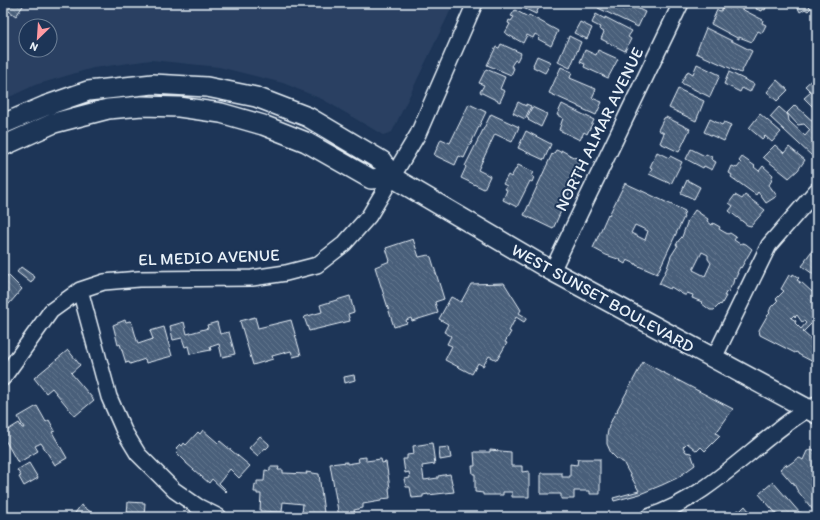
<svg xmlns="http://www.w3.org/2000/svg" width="820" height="520" font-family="Itim,sans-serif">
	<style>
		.built { fill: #2a4162; fill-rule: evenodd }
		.building { fill: url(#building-back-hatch); stroke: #e8f1f8; fill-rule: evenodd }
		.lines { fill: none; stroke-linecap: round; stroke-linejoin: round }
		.minor-casing { stroke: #e8f1f8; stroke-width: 18 }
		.major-casing { stroke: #e8f1f8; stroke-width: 22 }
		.minor { stroke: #1d3557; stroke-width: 15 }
		.major { stroke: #1d3557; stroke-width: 19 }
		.labels { text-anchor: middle; stroke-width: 4; stroke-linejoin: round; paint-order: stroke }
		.street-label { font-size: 17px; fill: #e8f1f8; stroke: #1d3557 }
	</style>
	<defs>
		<pattern id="building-back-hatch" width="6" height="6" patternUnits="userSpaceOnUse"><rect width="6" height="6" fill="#495e7a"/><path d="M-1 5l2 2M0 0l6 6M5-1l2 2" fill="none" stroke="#63768e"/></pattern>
	</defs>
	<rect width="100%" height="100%" fill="#1d3557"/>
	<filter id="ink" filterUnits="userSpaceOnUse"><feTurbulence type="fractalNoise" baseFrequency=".025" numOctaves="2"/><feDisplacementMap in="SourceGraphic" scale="8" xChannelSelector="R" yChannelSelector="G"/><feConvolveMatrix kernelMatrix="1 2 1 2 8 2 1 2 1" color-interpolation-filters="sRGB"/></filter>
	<g filter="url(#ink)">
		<path class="built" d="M3 3H454L392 132 383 135 324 100 283 83 219 67 151 60 93 68 35 85 3 100ZM26 26H50V50H26Z"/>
		<path class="building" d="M3 3H25L16 16 3 7Z
			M523 3H541L536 14 521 7Z
			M600 3H629V4L645 12 638 27 598 8Z
			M725 3H730L763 20 762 23 766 25 762 33 758 31 752 42 739 37V39L711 24 717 10 721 11Z
			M748 3H768L765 10 763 9 762 11 756 9 757 6 752 4 751 7 747 5Z
			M801 3H811L809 6 811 8 808 11 805 9 800 12 797 6Z
			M515 10 528 17 529 15 558 31 551 46 538 39 540 37 535 34 533 38 527 35 523 43 505 33 510 24 508 23 509 20 511 21 514 17 511 16Z
			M596 14 605 19V17L632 31 628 37 631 39 625 51 601 39 604 32 599 29 600 27 592 23Z
			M580 22 592 28 587 39 574 33Z
			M706 28 752 51 741 73 696 53Z
			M569 36 581 42 570 68 558 62Z
			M501 44 521 53 517 61 515 60 511 66 514 68 511 75 487 65 496 47 499 48Z
			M585 50 596 55 598 50 618 59 608 78 584 67 585 64 580 62Z
			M537 56 551 62 545 73 533 67 534 65H533Z
			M697 64 720 75 710 97 681 83 688 71 693 74Z
			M561 67 572 72 570 78 596 89 592 98 602 102 596 115 578 107V106L549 93Z
			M486 69 505 77 500 89 505 91 500 102 480 92 484 85 479 83Z
			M729 72 754 84 750 92 742 88 740 92 724 84Z
			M817 75V111L804 98 811 92 805 86Z
			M777 80 788 90 777 101 767 92Z
			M678 89 704 101 696 121 669 108Z
			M518 102 526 106V104L531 106 525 119 513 113Z
			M469 104 486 112 464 158 459 156 455 165 434 155 441 139 450 143Z
			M562 104 594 120 587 134 584 132 580 140 559 130 563 118 557 115Z
			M795 105 817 125V149L812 156 770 117 779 107 788 115 789 121 805 136 810 130 804 124 798 125 787 113Z
			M532 107 547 114 541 127 528 120 529 119 527 118Z
			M491 114 519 127 512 142 495 134 478 170 490 176 484 189 461 178 466 167 465 166Z
			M760 114 781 132 772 142 765 136 762 139 749 128Z
			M666 117 690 129 679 152 660 143 664 133 658 130 664 118Z
			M710 119 722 125 724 122 731 125 724 141 704 132Z
			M526 131 551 144 544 160 518 148Z
			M775 145 784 153 789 147 805 160 798 170 789 178 763 157Z
			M691 149 705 156 706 154 712 157 711 159 716 162 712 170 704 166 703 168 686 159Z
			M556 150 561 152V150L575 158V157L579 159 578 160 583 162 553 229 524 215 552 154 553 155Z
			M657 152 669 158 670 156 682 162 671 184 649 174 652 168 650 167Z
			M742 157 755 166 754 167 759 171 763 166 773 175 771 179 772 180 769 185 777 196 766 203 758 192 756 195 731 177 732 175 729 173 732 166 737 168 741 163 739 161Z
			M518 165 534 172 532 176 534 177 532 182 530 181 517 207 503 200 507 190 505 189 507 186 503 184 508 175 511 177Z
			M687 180 700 187 694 199 681 193Z
			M625 183 685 211 683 216 684 217 657 274 636 265V264L627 260 625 264 620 261 621 260 606 255 593 248 608 214 609 215ZM635 225 648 231 645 240 631 233Z
			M735 195 742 199 745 195 765 210 751 226 747 225 729 211 733 206 729 203Z
			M695 210 708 219 707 221 712 225 713 223 720 227 719 229 724 232 728 234 730 233 736 237 734 240 740 244 742 243 746 244 752 249 741 268 740 267 737 273H738L735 279 734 278 733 283 728 292 727 291 724 296H726L721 305 720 304 714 310H710L701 303 702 302 692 298 693 295 687 293 686 295H684L671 287 670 289 659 284 667 268 671 256 678 245H676L679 240 682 237 688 220ZM702 252 708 255V259L711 263 705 276 693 270Z
			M413 239 419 257 428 255 431 257 444 299 435 302 438 313 412 321 411 318 406 320 407 323 394 327 375 267 390 261 386 248Z
			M817 244V277L802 266 806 261 805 260Z
			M21 267 35 277 31 283 17 272Z
			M793 274 799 278 797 280 800 282 799 283 801 282 812 292 814 291 817 292V335L812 330 815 328 811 324 803 332 813 341 817 337V364L798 354V353L796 352 795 353 760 335 759 330 767 316 770 313 769 312 771 307 778 300 776 299 784 291 781 289 789 275 792 277ZM794 315 795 317 797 315 802 322 804 321 806 323 801 329 795 323 796 321 791 318Z
			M8 275 22 289 3 311V276L5 278Z
			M504 283 521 310 519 313 527 318 524 322 516 317 509 331 511 332 505 342 507 343 497 360 489 356 483 366 478 363 472 374 445 360 452 346 447 344 451 336 444 332 448 324 439 319 451 297 461 302 471 284Z
			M350 296 354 312 348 314 350 321 309 331 304 317 322 312 320 305Z
			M255 317 258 328 291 320 301 355 293 357 291 351 272 356 273 359 253 365 240 321Z
			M125 320 126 322 130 321 132 323 138 344 153 339 150 331 164 327 172 356 146 363 145 359 130 364 129 362 126 363 120 344 118 345 113 325Z
			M184 322 187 334 208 328 207 325 217 322 220 334 229 332 235 354 222 357 219 344 210 347 211 350 190 354 188 346 185 347 182 338 173 340 170 326Z
			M68 350 80 365 71 373 94 400 75 416 52 388 46 393 34 378Z
			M643 362 733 409 716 433 720 436 705 451 701 447 697 451 687 443 683 447 686 452 691 453 695 465 677 478 662 485 640 494 614 501 613 498 639 491 623 462 617 459 611 453 607 444V435L609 426 615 413 618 411 617 410Z
			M354 375 355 380 345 383 344 377Z
			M37 406 46 422 49 420 55 431 52 432 67 458 55 465 41 443 35 446 38 451 18 463 5 440 3 441V433L19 423 22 428H24L18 417Z
			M203 430 218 443 220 441 250 466 239 478 230 469 219 483 227 491 226 492 212 479 209 483 186 463V462L176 452 178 450 176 448 180 444 182 446 184 443 186 445 198 432 200 434Z
			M260 436 269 444V446L266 449 265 448 258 456 249 448Z
			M432 443 435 464 422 466 424 480 438 478V476L450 474 454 492 428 495V494L423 495V497L412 498 410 487H406L404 479 410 478 409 472 405 473 403 459H407V455L414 454 413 446Z
			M449 447 451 458 440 460 439 448Z
			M812 449 817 452V484L812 485 817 492V515L797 490 793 482 792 483 780 469 786 464 787 466 797 459 800 458 803 460 807 451H808Z
			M490 450 511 452V466H522V472L529 471V497H512V492H503V495H483V493L475 492V474H473L472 466H475L474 452H490Z
			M366 457V461L381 459 382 463 386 462 390 488H389L390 498 381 499V501L363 504V508L354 510 355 514 339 517 330 464 347 462V464L359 462 358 458Z
			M578 459H600V494H590V491H574V499H561V494H541V473H562V477H570V464L577 465Z
			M29 463 38 478 24 486 19 477 21 476 17 470Z
			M270 467H279L278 470H283V473L307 474 306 472 319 474 324 513H302L303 504 283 502 282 512 260 511 261 494H257V492H254L255 484 257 485V481H264L265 470 270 471Z
			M773 482 800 513 801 512 805 517H779L759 494Z
			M128 502 145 503 144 517H123L127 513Z
			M81 505 98 517H72Z
			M745 506 754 517H733L735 515 733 514 738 510 740 511Z"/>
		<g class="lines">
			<g class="minor-casing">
				<path id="minor" d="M552 271 681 3
					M80 290 109 397 124 431 138 454 174 490 197 506 219 517
					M714 358 769 245 817 190
					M3 378 51 311 80 290 104 282 139 279 252 278 286 273 317 265 344 244 369 216 418 134 475 3
					M648 517C695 502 731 468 768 438 783 426 799 413 816 405"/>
			</g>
			<g class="major-casing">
				<path id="major" d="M3 124 45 106 88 91 153 84 207 87 256 97 308 117 382 161 392 177 552 271 817 414
					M3 146 54 123 108 109 142 106 179 107 221 113 263 125 306 142 371 179 392 177"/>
			</g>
			<use href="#minor" class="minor"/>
			<use href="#major" class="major"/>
		</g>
	</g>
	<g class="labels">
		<g class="street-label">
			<text transform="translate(599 129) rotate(-64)" y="6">NORTH ALMAR AVENUE</text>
			<text transform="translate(209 257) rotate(-2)" y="6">EL MEDIO AVENUE</text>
			<text transform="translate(603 298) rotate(29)" y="6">WEST SUNSET BOULEVARD</text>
		</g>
	</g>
	<rect width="820" height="520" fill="none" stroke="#1d3557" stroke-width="16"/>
	<rect x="8" y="8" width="804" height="504" fill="none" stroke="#e8f1f8" stroke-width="1.5" filter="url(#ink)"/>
	<g transform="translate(38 38) rotate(205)"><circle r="19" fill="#1d3557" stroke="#6e8097"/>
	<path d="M0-3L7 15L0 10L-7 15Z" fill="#ff9aa2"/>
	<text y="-6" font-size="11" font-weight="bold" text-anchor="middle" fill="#e8f1f8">N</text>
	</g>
</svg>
